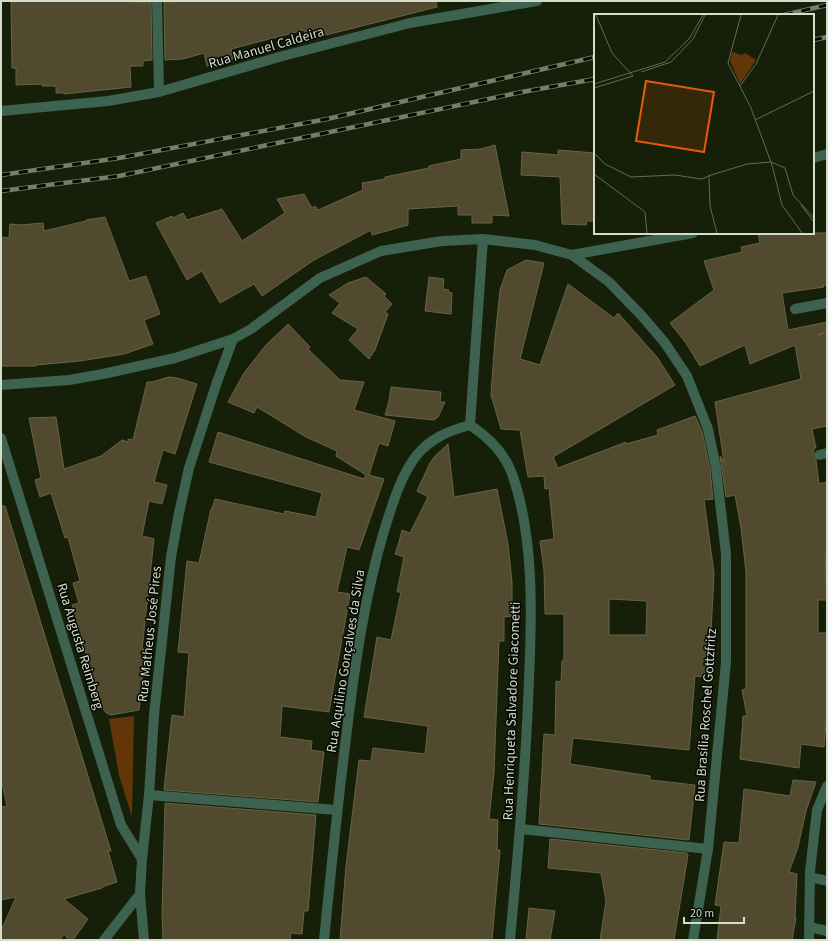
<svg xmlns="http://www.w3.org/2000/svg" width="828" height="941" font-family="'Source Sans 3',sans-serif">
	<style>
		.green { fill: #623608 }
		.building { fill: #524a2e; stroke: #6a6245; fill-rule: evenodd }
		.lines { fill: none; stroke-linecap: round; stroke-linejoin: round }
		.service { stroke: #3d6250; stroke-width: 10 }
		.minor { stroke: #3d6250; stroke-width: 10 }
		.rail-casing { stroke: #757e6a; stroke-width: 4.5 }
		.rail { stroke: #050802; stroke-width: 3; stroke-dasharray: 9; stroke-linecap: butt }
		.labels { text-anchor: middle; stroke-width: 3; stroke-linejoin: round; paint-order: stroke }
		.street-label { font-size: 14px; fill: #d4dccc; stroke: #050802 }
		.inset-road { fill: none; stroke: #626b56; stroke-width: 1 }
		.view { fill: #e8590c; fill-opacity: 0.15; stroke: #e8590c; stroke-width: 2 }
		.inset-edge { fill: none; stroke: #d4dccc; stroke-width: 2 }
	</style>
	<rect width="100%" height="100%" fill="#162008"/>
	<path class="green" d="M134 716 132 817 119 775 109 719Z"/>
	<path class="building" d="M11 1H133V2H151L152 60 143 61V66H130L131 87 64 94V93H56V86H42V84L16 85V68H12Z
		M169 1H436L437 7 306 40 304 30 231 49 233 59 207 66 204 53 183 59 165 60 164 2H169Z
		M495 145 509 216 492 215V223H472V215H458V206L408 209V225L372 235 371 230 314 260 262 296 254 284 220 303 202 271 187 280 156 223 172 216 173 218 183 213 187 220 222 209 242 241 285 213 277 199 304 194 312 208 315 206 318 210 363 190 362 183 385 179V177L429 168V166L461 159V150L481 149Z
		M558 150 595 153V221H587L586 225 562 224 560 177 521 175 522 152 558 155Z
		M105 217 129 281 146 276 160 314 144 320 153 344 124 354 80 361 36 365V366H1V237L9 238 10 224 21 225 43 223 44 231 86 221V220Z
		M758 233H827V285H823L824 287 782 293 788 330 827 322V331L818 335 827 333V426L812 429 816 448H814L813 456 816 460 819 484 827 482V550H825L827 600H818V633H827V711L824 747 801 744 799 768 740 759 743 716H747L742 690 746 689V572L741 528 735 495 726 497 720 456 724 462 715 402 801 379 795 345 750 364 745 345 700 366 686 343 670 323 714 290 704 261 742 252 741 247 760 243Z
		M526 260 544 263 520 359 540 365 568 284 614 318 618 313 657 357 675 385 553 457 558 468 626 442V444L658 435 657 430 695 416 702 431 710 469 713 499 704 500 714 573 711 632 706 677 695 676 689 750 573 738 570 764 650 776V780L695 785 689 840 539 824 544 734 555 735 556 681 561 682 562 661H564V614H545L544 570 540 541 554 539 549 488 545 489 544 476 528 477 520 430 501 429 491 395 495 339 500 290 507 270ZM609 599 647 601 646 635H609Z
		M366 277 386 294 384 296 392 304 385 312 388 314 375 350 369 359 349 340 358 329 332 313 340 303 329 295 348 283Z
		M429 277 444 279 443 289 449 290 448 292 452 293 451 314 425 311Z
		M288 324 310 347 308 349 340 380 364 382 354 410 395 421 388 446 379 443 369 475 384 479 359 550 347 547 337 592 350 594 329 712 282 706 280 737 312 741 311 750 324 752 318 802 164 790 172 715 184 717 189 653 178 652 187 561 199 563 211 509H212L215 499 284 514 285 511 316 517 322 493 209 462 218 432 364 479 366 475 336 456 337 451 306 437 257 407 254 413 228 402 244 373 266 345Z
		M169 377 177 378 197 384 175 454 163 450 154 482 167 485 162 504 149 501 142 536 154 539 142 649H145L139 710 111 715 106 713 102 707 72 605 79 603 73 583 80 581 68 537 65 538 51 493 40 497 35 480 41 478 29 418 56 417 64 469 101 456 122 440 128 442V439L133 440 147 382H152Z
		M391 387 441 392 440 402H445L438 417 434 420 385 415 389 401Z
		M448 444 454 497 497 489 508 544 512 582V616L504 617V641H499L494 773 489 819 498 820 497 850H500L492 940H340L346 866 359 760 371 761 373 748 425 754 428 726 364 717 377 637 391 640 401 592H397L404 557 395 554 399 542 402 530 410 533 428 497 417 491 430 463 435 456Z
		M1 506H5L111 851H108L117 882 102 887V888L64 899 88 919 73 940H69L64 934 60 940H1V931L16 897 1 900V807L7 806 1 778Z
		M793 780 816 782 806 811 798 847 789 872 797 874 795 918H796L792 940H717L721 906 715 905 724 842 739 843 744 789 790 796Z
		M165 803 316 815 308 911H304L302 934 291 933 290 940H163L162 915Z
		M550 839 687 853 688 855 674 940H600L606 901 601 873 548 868Z
		M529 908 555 911 550 940H526Z"/>
	<g class="lines">
		<path class="service" d="M149 795 337 810
			M521 829 708 849
			M810 877 827 881
			M809 927 827 931"/>
		<path class="minor" d="M157 1 159 92
			M1 111 108 101 159 92 279 57 410 23 537 1
			M813 158 827 154
			M483 239 470 425C488 437 505 453 512 474 534 535 532 614 529 678 526 766 518 853 510 940
			M572 255 609 282 642 316 665 343 687 376 708 429 716 468 726 554V662L708 849 693 940
			M795 309 827 303
			M1 385 69 380 103 374 175 358 233 339 251 329 320 278 381 251 442 241 483 239 535 245 572 255 693 233
			M1 438 121 825 142 859
			M819 455 827 453
			M104 940 140 894
			M144 940 140 894 142 859 149 795 154 715 171 557 179 513 189 468 217 382 233 339
			M324 940C331 870 338 800 347 730 355 663 365 595 384 531 392 506 400 477 416 456 431 438 448 431 470 425
			M809 940 810 871 817 810 827 786"/>
		<g class="rail-casing">
			<path id="rail" d="M784 15 827 5
				M813 40 827 37
				M1 175 119 158 327 119 595 57
				M1 191 119 176 522 92 595 79"/>
		</g>
		<use href="#rail" class="rail"/>
	</g>
	<g class="labels">
		<g class="street-label">
			<text transform="translate(266 47) rotate(-16)" y="5">Rua Manuel Caldeira</text>
			<text transform="translate(149 634) rotate(-84)" y="5">Rua Matheus José Pires</text>
			<text transform="translate(81 646) rotate(73)" y="5">Rua Augusta Reimberg</text>
			<text transform="translate(345 661) rotate(-81)" y="5">Rua Aquilino Gonçalves da Silva</text>
			<text transform="translate(511 711) rotate(-88)" y="5">Rua Henriqueta Salvadore Giacometti</text>
			<text transform="translate(705 715) rotate(-86)" y="5">Rua Brasília Roschel Gottzfritz</text>
		</g>
	</g>
	<g transform="translate(594 14)">
		<rect width="220" height="220" fill="#162008"/>
		<path d="M138 38 148 41 151 39 162 46 146 70 136 47Z" fill="#623608"/>
		<path class="inset-road" d="M147 1 134 49 157 94 178 151 188 191 208 219M47 58 77 48 99 25 111 1M0 70 71 48 95 25 109 1M146 72 162 50 184 1M0 74 39 62 18 39 2 1M161 106 220 77M0 139 11 150 37 163 81 161 107 165 116 162M177 148 191 154 199 181 220 204M0 160 51 198 53 219M114 162 153 150 177 148M115 164 116 192 123 219M207 191 220 208"/>
		<path class="view" d="M52 67 120 78 110 138 42 127Z"/>
		<rect width="220" height="220" class="inset-edge"/>
	</g>
	<rect width="828" height="941" fill="none" stroke="#d4dccc" stroke-width="4"/>
	<path d="M684 917v6h60v-6" fill="none" stroke="#d4dccc" stroke-width="2"/>
	<text x="690" y="917" font-size="12" fill="#d4dccc" stroke="#050802" stroke-width="3" paint-order="stroke">20 m</text>
</svg>
